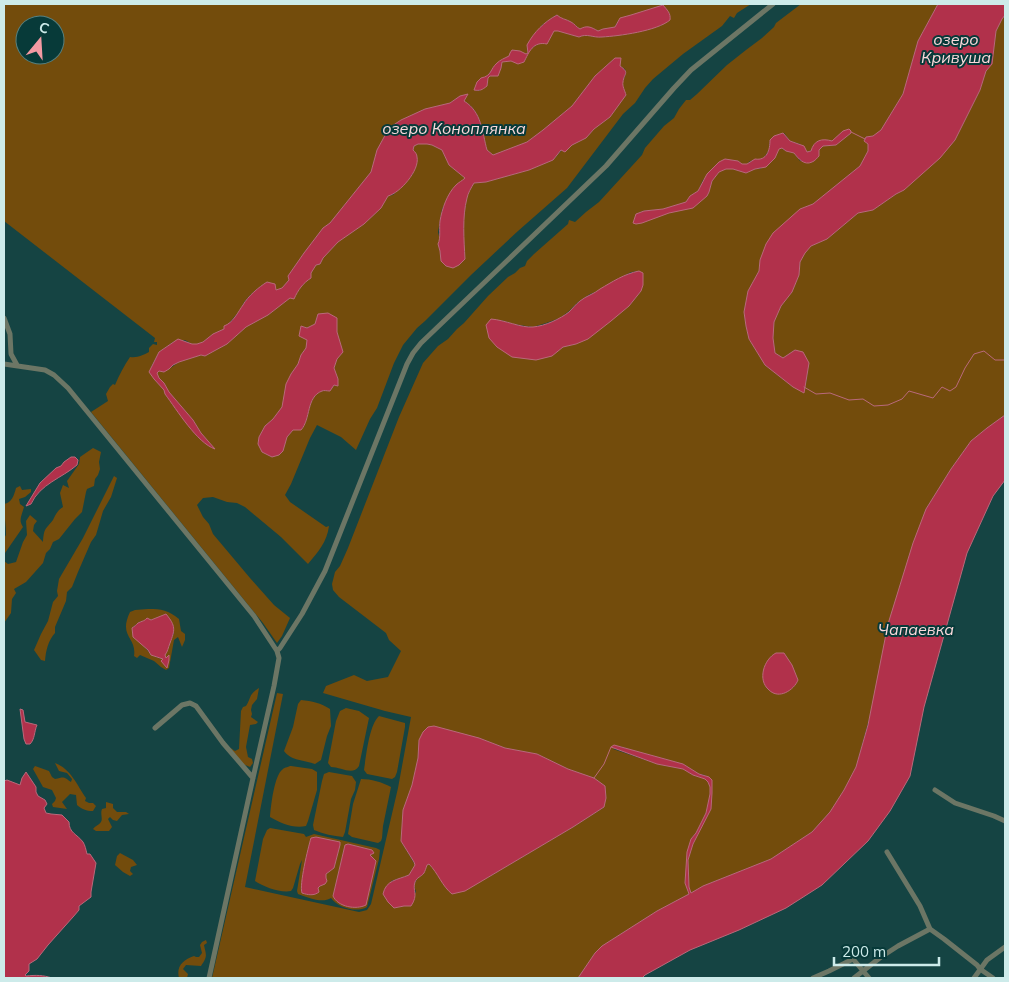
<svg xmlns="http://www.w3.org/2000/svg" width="1009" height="982" font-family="Mulish,sans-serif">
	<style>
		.green { fill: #734c0c; fill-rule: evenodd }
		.water { fill: #b1314b; stroke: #b9697b }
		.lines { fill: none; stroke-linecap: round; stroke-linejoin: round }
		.stream { stroke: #b9697b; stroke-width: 1 }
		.minor { stroke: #6c7665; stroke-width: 5 }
		.labels { text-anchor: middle; stroke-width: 4; stroke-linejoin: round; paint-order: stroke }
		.water-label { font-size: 16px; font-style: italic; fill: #fbd9db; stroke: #073a39 }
	</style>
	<rect width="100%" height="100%" fill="#154443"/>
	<path class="green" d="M4 4H751L737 13 734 18 730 16 722 26 683 54 653 79 645 88 635 103 623 114 567 188 518 231 471 275 425 321 417 328 403 345 394 363 377 408 370 419 356 450 341 437 317 425 310 438 291 484 285 495 290 502 326 527 329 526C327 542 318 552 308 564L281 537 245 507 237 503 227 502 213 497 203 498 197 505 203 517 209 524 213 534 250 578 274 605 290 618 282 636 277 643 263 623 91 412 108 401 106 394 110 387 113 384 115 385C119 375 124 366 130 357 138 358 143 355 149 352V348L153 344 157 345V342H154L155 338 4 221ZM663 5 662 25C643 32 623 35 602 37 594 38 587 33 579 37L558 31H554L551 35 550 38C539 45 530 44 525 60L513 62 511 61 502 62 501 68 488 78V84L479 91 475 90 484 78 488 75 496 64 509 56 526 54 528 53 527 48 542 25 556 15C561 19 566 19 571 22 575 24 576 27 580 29 587 26 591 27 598 31L603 29 615 27C617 20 624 16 631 16ZM25 25H55V55H25ZM615 58 620 66 625 69 626 73 622 84 626 95 610 117 594 129 586 138 572 145 565 152 562 150 553 160 529 170 486 182 474 183C471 188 468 193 467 198 462 217 464 239 465 259L441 261 440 251 438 244 440 240 438 232 442 209 446 202 465 178 449 165 442 150 432 145 427 144H418L414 146 413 150V174L393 195 388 196 381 208 364 224 338 242 323 258 320 264 316 265 310 273 311 278C303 283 298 290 294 298H290L268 315 246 327 227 344 214 351 205 356 201 355 179 362 169 369 164 372 159 371 156 373 159 378 164 383 169 392 193 420 201 433 214 448C199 444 176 408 165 394L164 390 154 379 151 367 159 352 173 342 185 340 192 344H197L203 342 213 334 224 329 241 309C244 298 258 288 267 282L275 289 276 291 282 288 289 280 288 276 304 253 323 228 330 223 371 172 377 150 389 128 401 120 425 109 450 103 460 96 467 95 464 101C482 111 482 132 487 150L493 155 527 142 543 130 572 106 595 76ZM318 314 337 319V332L342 352 337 359 334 368 338 379 337 386 334 385 330 391C327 391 324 390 322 391 306 397 311 419 301 430H293L287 437 283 451 272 457 262 452 258 444 259 437 265 426 273 419 282 407 291 374 298 364 301 355 306 348 307 340 302 326 307 328 315 324Z
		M801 4H938L918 41 903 94 881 130 873 136 866 137 864 140 868 144V151L860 166 813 204 800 209 760 260 759 271 748 291 744 312 746 326 749 339 765 365 793 387H804L806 383 809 363 795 350 783 358 775 353 773 338 774 322 781 306 792 292 799 275 800 262 804 253 811 246 827 239 858 213 873 210 896 194 904 190 955 140 980 90 986 71 992 64 996 31 1002 19 1005 15V415L987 428 971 441 951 469 926 509 856 767 844 790 830 812 812 832 771 859 703 886 691 893 689 887 688 860 693 844 711 809 712 786 705 775 699 774 683 764 632 750 619 746 613 749 657 764 683 769 693 775 705 779 708 782 710 787V794L706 813 696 833 691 839 685 883 689 894 657 911 602 946 595 953 578 978H212L277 693 283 694 245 887 359 912 367 910 371 904 398 788 411 717 385 711 323 693 326 686 354 675 367 681 388 677 401 651 389 640 386 633 339 597 333 590 332 584 335 572 340 566 348 548 399 417 423 363 438 346 448 339 457 329 464 323 488 296 508 277 515 273 520 268 525 266 527 261 534 254 568 224 569 220 575 222 586 212 599 202 642 155 645 148 664 126 674 118 679 109 686 100H690L697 94 727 65 746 50 762 38 774 27 776 23ZM843 131 851 133 836 145 823 146 819 150V156L812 162 800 161 794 153 786 151 781 148 778 149 775 158 760 169H755L746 173 733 169H726L719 172 712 181 709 192 707 196 701 200 636 224V214L643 211 663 209 686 202 690 196 698 191 703 180 725 159 738 161 742 164H747L750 161 763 159 769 150 770 140 774 136 784 133 790 141 800 144 807 152 832 142ZM639 271 641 291 629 306 621 312 576 344 563 347 551 356 501 320 513 324 533 327 546 323 560 318 569 311 578 302 590 294 598 291 618 279 631 272ZM479 738 505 748 537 754 568 769 594 778 605 786 606 798 603 808 573 827 487 878 435 870 429 864 426 865 424 873 417 879 414 885 416 892 404 906 394 908 391 881 409 875 415 865 401 841 403 810 412 785 418 758 419 740Z
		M93 448 101 452 99 462 100 469 98 475 95 479 94 486 87 489 86 492 82 512 75 519 59 539 53 542 50 549 46 553 43 563 26 582 14 589 16 593 12 599 11 613 4 623V538L6 535C6 524 4 515 4 504 12 503 14 495 16 488L20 486 22 490 31 489V492L25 497 19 499 20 504 24 507C22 515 18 520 23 527L5 553 4 561 8 564 16 562 23 542 27 535 26 521 30 515 37 521 34 525 33 531 43 542C44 528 45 530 53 520 56 514 57 511 63 507L60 493 63 485 69 488 67 481 79 464 80 457Z
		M114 476 117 478 111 497 103 511 96 535 91 542 78 572 72 587 67 592 66 601 55 627V633C48 641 46 650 45 661L41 660 34 650 41 634 48 621 53 602 58 596 57 591 59 579 83 538Z
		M148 609C162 609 168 610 179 619L181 631 185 634V640L182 647 178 637 174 640 169 668 166 670 161 667 154 661 140 655 137 658 134 656C137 637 118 637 130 612L135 610ZM166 614 174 633 165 654V659C161 659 157 658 154 656 149 654 151 655 148 651 141 642 134 639 132 628L139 622 154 619Z
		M259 688 257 699 252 705 251 710 252 714 251 717 258 722 256 724 250 725 246 747 248 757 252 759 253 763 250 767 243 764 229 747 235 751 239 749 241 711 243 707 246 706C252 697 248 695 259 688Z
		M301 700C312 701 321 703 330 709L331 726 327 736 321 760 315 764C305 760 291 761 284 751L293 727 298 704Z
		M346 708 359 711 369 718 359 766C353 776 341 767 331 767L328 763 336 721 340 711Z
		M379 716 405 723V727L397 772 395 777 392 779 367 774 364 770C366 757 369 725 379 716Z
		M55 763C71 769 77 785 86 798L85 801 89 803H93L96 806 93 811C86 811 82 809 77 805L76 795 70 794 62 802 67 809 53 807 52 804 55 801 56 798 52 790 43 787 33 769 35 766 49 771 52 777 55 779C64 777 63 776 71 782L72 779 67 773 59 771Z
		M291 766 312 769 317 772V790L308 821 306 826C294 829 280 823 270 817 271 806 274 775 283 769 284 768 290 766 291 766Z
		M329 772 352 776 356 782 355 790 351 799 345 832 343 837C333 836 324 834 314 830L313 825 322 781 324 774Z
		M361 779C371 779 382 782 391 787L383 826 382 838 381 841 378 843 352 837 348 834 353 804Z
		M106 802 113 804V808L117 812H126L129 814 122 815 117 821 113 820 110 817 108 819 112 827 109 831H96L93 829C95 826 99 825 101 822 103 818 100 814 102 809L106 808Z
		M270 828 304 834 306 837 314 834 376 848 380 850 379 859 367 907C357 913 338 908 331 898 322 904 307 897 298 894L297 891 302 860 300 864 293 888 291 891C280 893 264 887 255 881L263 839 267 830ZM339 842 340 845 334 868 326 874V878L318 888 301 890 306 863V856ZM348 844 372 850 370 855 333 896 345 845Z
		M120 853 133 860 137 865 131 867 130 871 133 874 130 876 123 872 115 865 117 856Z
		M206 940 207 943 204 945C206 955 208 956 201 966L186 965 183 969 188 974 187 978H179C176 966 183 960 194 956L196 957H199L202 953 200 945 202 942Z"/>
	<path class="water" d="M938 4H1005V15L1002 19 996 31 992 64 986 71 980 90 955 140 940 158 904 190 896 194 873 210 858 213 827 239 811 246 805 253 800 262 799 275 792 292 781 306 774 322 773 338 775 353 783 358 795 350 803 352 809 363 804 393 793 387 765 365 749 339 746 326 744 312 748 291 759 271 760 260 766 244 773 233 800 209 813 204 860 166 868 151V144L864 141 866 137 873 136 881 130 903 94 918 41Z
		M663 5C667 10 671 13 670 20 657 31 619 36 602 37 593 38 587 33 579 37L558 31H554L547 44C533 41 529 52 524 62L518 64 511 61 502 62 501 68 498 76H490L488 78 487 86C482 90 480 91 474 90L477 82 481 78C492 76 490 69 497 63 500 60 505 58 509 56L510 53 512 50 520 51 526 54 528 53 527 45C534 32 544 22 557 15 561 19 566 19 571 22 575 24 576 27 580 29 587 25 591 27 598 31L603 29 615 27 620 18 631 15Z
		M615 58H621L620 66C630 73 624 73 623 82 622 86 625 91 626 95L610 117 594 129 586 138 572 145 565 152 561 150 553 160 529 170 486 182 474 183C471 188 468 193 467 198 462 217 464 240 465 259L459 265 453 268 446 266 441 261 440 251 438 244C441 238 439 228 440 221 442 209 447 194 456 185 459 182 462 181 465 178L449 165 442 150 432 145 427 144H418L414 146 413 150C415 152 417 154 417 157 420 170 400 193 388 196L381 208 364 224 338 242 323 258 320 264 316 265 311 273V278C303 283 298 290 294 299L290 298 268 315 246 327 227 344 214 351 205 356 201 355 179 362 173 365 169 369 164 372 159 371 157 373 159 378 164 383 169 392 193 420 201 433 215 449C197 443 177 410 165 394L164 390 154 379 149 372 159 352 178 339 192 344H197L203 342 213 334 224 329V326C233 323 238 312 243 305 248 296 259 287 267 282L275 284 276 290 282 288 289 280 288 276 304 253 323 228 330 223 371 172 377 150 389 128 401 120 425 109 450 103 460 96 468 94 464 101C482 112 482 132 487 150L493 155 527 142 543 130 572 106 595 76Z
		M849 129 851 131V133L836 145 823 146 819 150V156C817 158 815 161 812 162 804 166 798 158 794 153L786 151 782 148 779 149 775 158 766 167 755 169 746 173 733 169H726L719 172 712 181 709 192 707 196 693 208 669 213 642 223 636 224 633 223 636 214 644 211 663 209 686 202 690 196 698 191 707 174 719 162 725 159 738 161 742 164H747L755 159C767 161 770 150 770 140L774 136 783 133 790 141 804 146 807 152 811 151C814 140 822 138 832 141L843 131Z
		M639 271 643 273V285L641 291 629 306 611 321 588 339 576 344 563 347 552 356 536 360 512 357 497 347 489 338 486 325 491 319C505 320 521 328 533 327 545 326 560 319 569 312 573 308 576 304 580 301 586 296 594 294 600 289 612 282 624 274 639 271Z
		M328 313 337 318V332L343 352 337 359 334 368 338 379V386L334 385 330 391C327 391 324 390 322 391 306 397 311 419 301 430H293L287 437 283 451 279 455 272 457 262 452 258 444 259 437 265 426 273 419 282 407 286 384 291 374 298 364 301 355 306 348 307 340 299 336 301 326 307 328 315 324 318 314Z
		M1005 415V480L993 496 967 553 924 707 910 776 890 811 868 841 822 885 786 908 739 930 690 950 645 975 642 978H578L595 953 602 946 657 911 689 894 685 883 687 852 691 839 696 833 706 813 710 794V787L708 782 705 779 693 775 683 769 657 764 611 747 614 745 683 764 699 774 709 777 712 780V793L711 809 693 844 688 860 689 887 691 893 703 886 771 859 812 832 830 812 844 790 856 767 868 725 888 624 913 543 926 509 951 469 971 441 987 428Z
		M71 457H75L78 460 77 465C62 478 40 484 31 504L26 506 40 483 56 468 61 466 64 462Z
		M166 614C176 626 175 630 170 643 168 648 168 651 165 655L166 658 169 655V660L167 668 161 661 163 659 151 655 148 650 133 637 132 628C135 626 136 625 138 623 142 621 145 621 147 618L151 620Z
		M776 653H784L792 665 798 680C794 690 779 700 769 690 757 680 764 659 776 653Z
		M20 709 23 710 25 722 37 725C34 732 35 739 30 744H26L24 739Z
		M434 726 479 738 505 748 537 754 568 769 594 778 605 786 606 798 604 807 573 827 465 891 452 894C442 886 438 873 429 864L427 865C426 868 425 871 424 873 421 877 417 877 415 882 412 891 419 894 411 906H404L394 908 388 902 383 894C386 880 397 880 409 875L415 865 414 862 401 841 403 810 412 785 418 758 419 740 423 732 428 727Z
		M26 772 36 787V792L38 796 45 800 47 804 44 808 46 813 51 814 62 815 69 822C69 833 77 834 83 842 85 845 86 850 87 854H90L96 863 91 892V897L79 906V910L73 917 48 945 37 959 29 964V971L25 975 26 976C36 975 43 975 52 978H4V781L7 780 20 785 22 778Z
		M316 837 340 842V845L334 868 326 874V878L327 881 325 884 320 886 318 888 319 892C314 896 308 895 302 893 299 885 308 848 311 838Z
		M348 844 372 850 374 853 370 855 376 861 366 905C356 910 338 907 333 896L345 845Z"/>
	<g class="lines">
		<path class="stream" d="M851 132 865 139
			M804 387 816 394 830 393 849 400 863 399 874 406 888 405 902 399 909 391 933 398 942 387 950 391 956 387 965 368 974 354 984 351 995 360H1005
			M594 778 604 764 611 747"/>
		<path class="minor" d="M4 318 10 334 11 354 17 365
			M4 364 45 370 54 375 68 388 254 616 277 651 279 658 274 686 253 778 209 978
			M277 651 280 648 302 614 325 571 407 364 413 353 421 343 606 166 674 88 691 70 773 4
			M155 728 182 705 190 703 196 706 223 743 253 778
			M935 790 955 803 994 816 1005 821
			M887 852 920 906 930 929 944 939 977 965 980 969 993 978
			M813 978 829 971 853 959 869 978
			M854 978 881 957 898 946 930 929
			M974 978 987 960 1005 947"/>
	</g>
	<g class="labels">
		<g class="water-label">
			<text x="956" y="45">озеро<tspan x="956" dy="18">Кривуша</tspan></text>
			<text x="454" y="134">озеро Коноплянка</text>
			<text x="916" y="635">Чапаевка</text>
		</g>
	</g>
	<rect width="1009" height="982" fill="none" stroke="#cdebea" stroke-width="10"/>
	<g transform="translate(40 40) rotate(18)"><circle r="24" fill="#073a39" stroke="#568180"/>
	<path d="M0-4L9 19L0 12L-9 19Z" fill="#f49aa3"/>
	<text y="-8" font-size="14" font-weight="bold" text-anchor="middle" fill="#cdebea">С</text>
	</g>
	<path d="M834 957v8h105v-8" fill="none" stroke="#cdebea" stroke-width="2.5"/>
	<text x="842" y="957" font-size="15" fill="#cdebea" stroke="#073a39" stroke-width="4" paint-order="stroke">200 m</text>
</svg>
